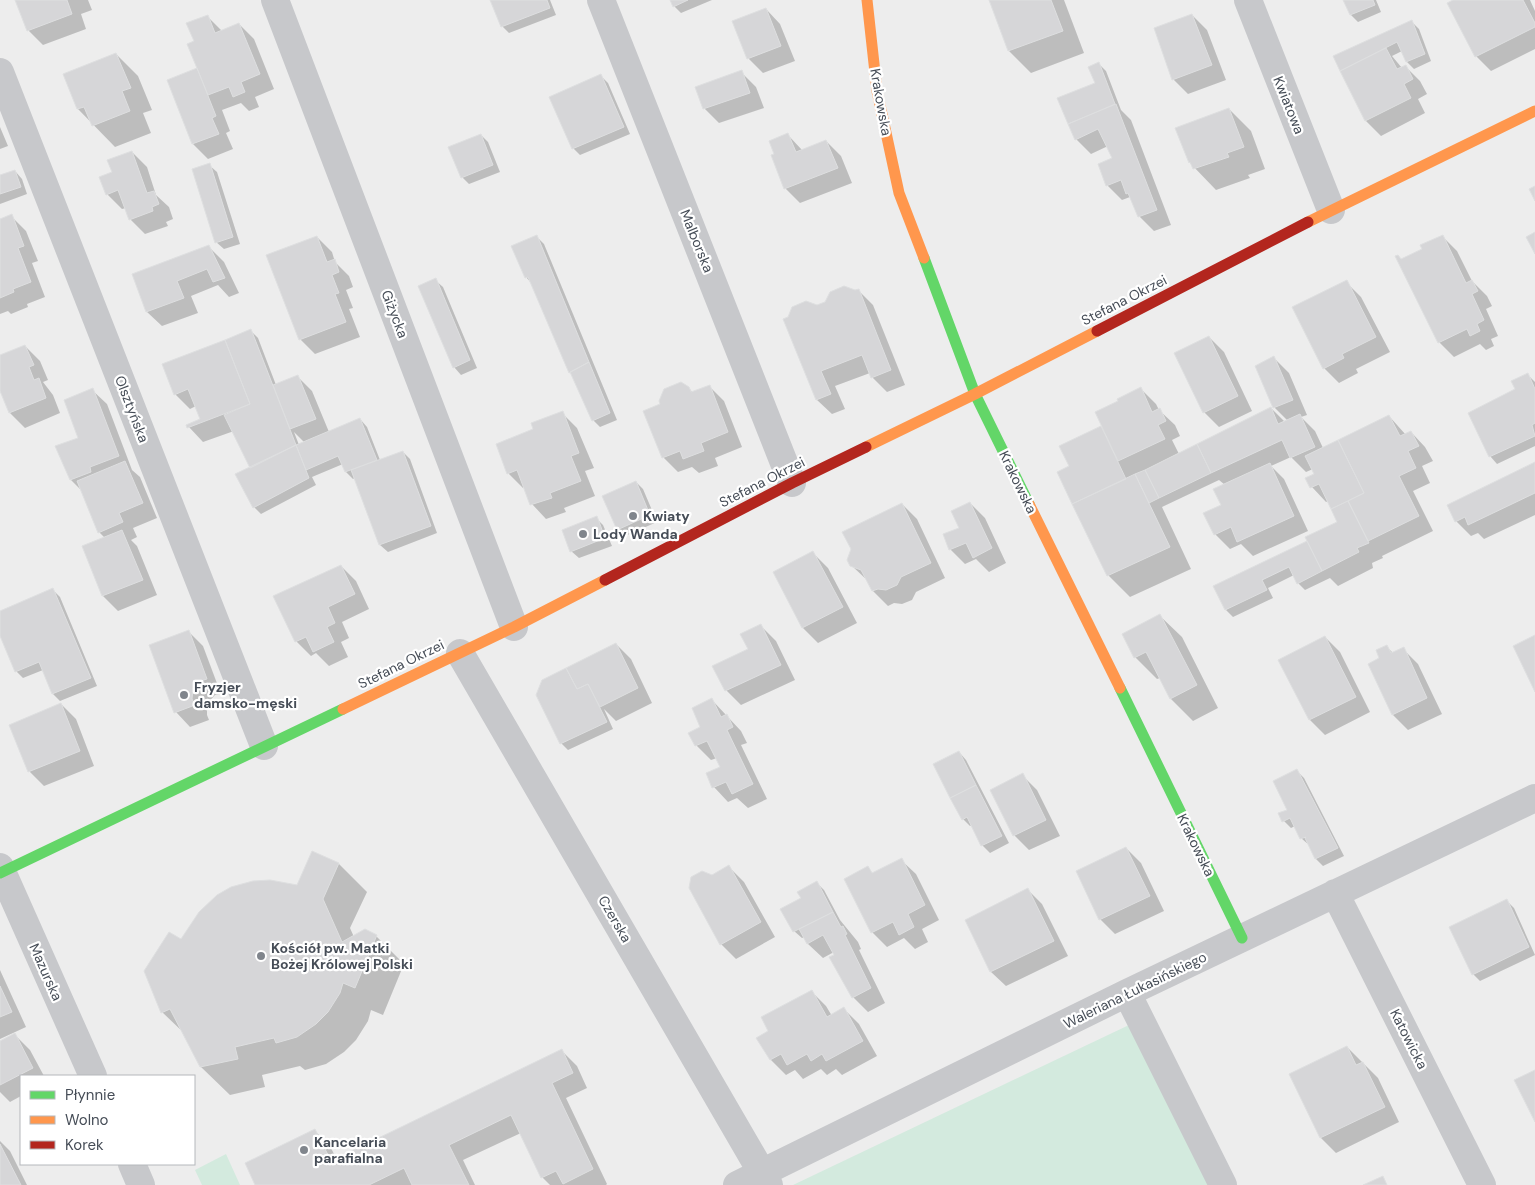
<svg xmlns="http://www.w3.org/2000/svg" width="1535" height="1185" font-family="'DM Sans',sans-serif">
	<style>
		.green { fill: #d3eade }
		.shadow { fill: #0003; fill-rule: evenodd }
		.building { fill: #d6d6d8; stroke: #dedfe0 }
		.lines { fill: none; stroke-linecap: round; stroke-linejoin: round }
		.street { stroke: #c7c8cb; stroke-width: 28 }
		.fast { stroke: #63d668; stroke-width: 11 }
		.slow { stroke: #ff974d; stroke-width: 11 }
		.jam { stroke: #b3261e; stroke-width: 11 }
		.poi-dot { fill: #80858c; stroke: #fff; stroke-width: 2 }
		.labels { text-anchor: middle; stroke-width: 4.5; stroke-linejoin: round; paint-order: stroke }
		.street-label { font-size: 14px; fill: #464d57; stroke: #fff }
		.poi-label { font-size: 14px; font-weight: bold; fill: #464d57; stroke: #fff; text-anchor: start }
	</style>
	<rect width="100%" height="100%" fill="#ededed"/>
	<path class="green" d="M1129 1025 1209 1185H793Z
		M226 1154 240 1185H202L195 1170Z"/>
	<path class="shadow" d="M17 0H88L92 10 81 14 86 29 43 45 28 30Z
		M492 0H550L556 15 509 33 502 26Z
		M671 0H712L681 13 674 6Z
		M991 0H1064L1084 53 1031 73 1009 51Z
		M1345 0H1376L1381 12 1358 22 1351 15Z
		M1456 0H1530L1535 11V49L1491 71 1476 56Z
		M766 9 780 24 795 61 763 73 748 58Z
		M1192 15 1207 30 1226 80 1188 94 1173 79Z
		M208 17 222 31 239 24 254 39 274 89 255 97 259 107 249 111 241 103 222 110 230 131 226 133 233 149 208 159 193 144 169 81 198 69 195 42Z
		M1412 22 1419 29 1431 61 1414 69 1407 62 1402 51 1392 56 1402 68 1405 66 1420 81 1427 94 1418 99 1425 113 1381 136 1366 121 1335 57Z
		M116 54 138 76 152 110 143 113 151 133 115 147 78 109 64 75Z
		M1099 64 1106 71 1121 110 1131 120 1171 225 1154 231 1139 216 1130 197 1122 200 1107 185 1114 159 1108 146 1091 154 1076 139 1059 99 1097 84Z
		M741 72 756 87 764 108 719 123 704 108Z
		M601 76 608 83 630 134 580 155 573 148Z
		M1229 109 1251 131 1265 169 1248 175 1250 178 1216 190 1190 163 1177 129Z
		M0 127 8 146 0 149Z
		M481 135 488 142 500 172 469 184 462 177Z
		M788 135 802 150 826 141 841 156 852 183 800 203 785 188 772 156 776 154Z
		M132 152 147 167 156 195 169 207 173 219 166 222 168 226 145 234 130 219 126 208 122 209 107 194 113 173Z
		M209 165 217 172 240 244 224 249 216 242Z
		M15 171 22 179 27 194 0 204V176Z
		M11 216 26 231 38 261 32 263 45 297 27 304 28 307 11 314 8 311 0 314V220Z
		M1442 236 1457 251 1472 281 1487 296 1492 306 1486 309 1498 336 1491 339 1494 346 1486 350 1480 344 1454 357 1439 342 1402 260 1423 250Z
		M317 237 332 252 335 262 349 276 353 287 346 290 353 308 349 309 360 337 315 354 300 339Z
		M537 237 544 244 617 420 600 427 593 420 532 284 526 277Z
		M209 247 224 262 239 293 229 297 218 285 191 296 198 313 162 326 147 312Z
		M435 280 443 287 477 368 461 375 454 367Z
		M1346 282 1361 297 1390 352 1356 369 1358 373 1339 383 1324 368Z
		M858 290 873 305 905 385 887 392 872 377 870 373 835 386 845 409 832 414 817 400V307Z
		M251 331 258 338 276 385 297 376 312 391 329 432 360 419 367 427 380 460 403 452 410 459 437 533 388 552 380 545 355 478 353 479 346 472 343 464 312 477 316 485 261 514 254 507 252 468 234 431 203 442 188 426 202 420 196 406 190 409 175 394ZM294 432 305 443 299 445Z
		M1209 337 1224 352 1252 411 1219 427 1204 412Z
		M25 346 40 361 48 380 43 382 53 395 60 413 25 428 10 413 0 387V356Z
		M1274 358 1289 373 1307 415 1301 417 1315 431 1323 448 1389 416 1406 435 1411 432 1425 447 1433 461 1422 466 1430 483 1413 491 1433 531 1382 556 1383 558 1372 563 1373 568 1338 586 1330 578 1305 590 1298 583 1294 575 1268 588 1273 598 1233 617 1226 610 1307 543 1311 547 1338 523 1328 501 1326 502 1312 487 1315 475 1313 469 1306 472 1291 457 1271 466 1284 479 1308 531 1253 556 1241 544 1230 549 1215 534 1222 506 1225 485 1219 480 1162 507 1191 569 1130 597 1108 575 1071 467 1061 447 1103 427 1141 389 1156 404 1159 410 1175 425 1180 436 1172 440 1179 454 1271 408 1285 422 1288 421 1274 407Z
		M1528 375 1535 382V446L1497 464 1490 456 1517 389Z
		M709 386 724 401 742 447 715 458 718 466 699 473 692 467 678 472 663 457 662 405 689 388 693 393Z
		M92 390 107 404 132 470 140 477 157 518 133 528 137 537 131 540 137 546 157 595 118 611 103 596 84 547 105 538 99 532 83 492 71 480Z
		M562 413 577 428 594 468 585 471 595 496 564 508 566 512 546 519 532 504 525 487 523 488 508 473 535 430Z
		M1535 463V515L1484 539 1478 533 1471 536 1456 521Z
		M636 482 643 489 657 522 625 536 618 529Z
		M970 503 985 518 1006 563 989 572 976 559 965 564 950 549Z
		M902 504 917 519 945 578 916 592 912 600 902 604 894 603 888 606 873 591 868 581 851 565Z
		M596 518 603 525 612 546 579 558 571 551Z
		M813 553 828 568 857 623 818 643 803 628 775 572Z
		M341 566 356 581 369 609 342 622 349 638 341 642 348 657 329 666 316 653 311 656 296 641Z
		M53 590 60 597 97 686 60 701 53 694 43 670 23 678 16 671 0 632V612Z
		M1160 616 1182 637 1218 708 1193 721 1171 699 1160 678 1157 679 1135 657 1123 634Z
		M761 626 776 641 795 680 741 705 726 690 750 650Z
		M188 631 203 646 221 694 215 695 207 704V715L209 720 190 727 176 712 151 646Z
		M1325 637 1340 652 1370 712 1325 735 1310 720 1280 660Z
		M616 644 631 659 652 703 616 721 604 709 613 729 568 750 561 743 567 669Z
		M1387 647 1393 653 1403 649 1418 664 1442 714 1408 730 1393 715 1370 664 1381 659Z
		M712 700 741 731 747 743 741 745 767 799 748 808 737 798 728 802 714 787 707 774 721 768 717 758 711 760 696 745Z
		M61 704 76 719 94 766 44 786 29 771Z
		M959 752 966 760 1009 843 990 853 982 845 972 825 970 826 963 819Z
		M1297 771 1304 778 1344 856 1323 866 1316 859 1309 845 1301 838 1295 826 1291 828 1284 821 1288 810Z
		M1022 775 1037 790 1060 836 1029 850 1014 835 992 790Z
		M1126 848 1141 863 1164 911 1115 934 1100 919 1078 871Z
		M313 853 339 864 367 892 350 928 354 937 376 936 404 964 383 1015 371 1010 368 1021 356 1040 344 1052 326 1064 305 1070 300 1066 262 1075 265 1087 230 1095 201 1067 185 1034 162 1012 181 941 298 887Z
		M901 860 916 874 939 920 922 929 928 942 915 949 904 938 887 947 872 932 868 868 873 874Z
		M729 867 744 882 775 937 736 959 721 944 712 876Z
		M817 883 824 890 840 920 858 942 861 949 859 950 885 1003 868 1012 853 997 834 952 823 958 808 944 804 937 802 938 794 931 802 899Z
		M1027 889 1042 904 1068 956 1006 986 991 972 966 920Z
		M1507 901 1514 908 1535 955 1480 981 1473 974Z
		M0 970 26 1027 0 1039Z
		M811 991 826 1006 832 1016 844 1009 859 1024 877 1056 842 1075 836 1069 827 1075 821 1069 803 1079 795 1070 786 1075 771 1060 758 1038 770 1031Z
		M15 1035 30 1050 44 1076H21V1096L10 1102 0 1092V1042Z
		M1347 1047 1378 1078 1399 1122 1336 1153 1321 1138 1291 1075Z
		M562 1051 577 1066 587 1088 566 1098 607 1184 606 1185H550L542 1177 521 1133 463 1160 475 1185H257L315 1131 330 1146 337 1160Z
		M0 1141 10 1151 27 1185H0Z"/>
	<path class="building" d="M15 0H67L72 14 27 31Z
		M490 0H547L550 8 501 27Z
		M670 0H688L673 7Z
		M989 0H1051L1063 31 1008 51Z
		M1343 0H1373L1375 5 1350 15Z
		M1453 0H1523L1535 23V27L1475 57 1447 3Z
		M766 8 781 46 747 59 732 21Z
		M1192 14 1212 65 1172 80 1154 28Z
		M208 15 215 33 239 23 260 74 241 82 245 92 233 97 229 87 208 95 187 44 194 41 186 23Z
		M1412 20 1425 54 1406 62 1397 42 1340 71 1333 56Z
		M1386 48 1397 69 1406 65 1413 79 1404 84 1411 98 1365 121 1340 71Z
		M116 53 131 88 122 91 130 111 92 126 84 107 77 109 63 74Z
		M1099 62 1115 104 1068 124 1057 98 1095 83 1088 67Z
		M197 68 216 116 212 118 219 134 192 144 167 80Z
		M742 70 750 93 703 109 695 87Z
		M601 74 624 127 572 149 549 97Z
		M1116 104 1157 210 1138 217 1128 193 1126 194 1121 180 1106 186 1098 164 1112 158 1098 129 1075 140 1068 124Z
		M1229 108 1244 147 1227 153 1229 157 1193 169 1190 162 1189 163 1175 128Z
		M788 133 796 152 826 140 838 168 784 189 771 155 774 154 769 141Z
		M481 134 493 165 461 178 448 147Z
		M132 151 147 193 154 191 159 204 152 207 153 211 129 220 118 190 106 195 99 177 112 172 107 160Z
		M210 163 233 237 215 243 192 169Z
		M15 170 21 187 0 194V175Z
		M1535 186V201L1529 189Z
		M12 214 24 246 18 248 31 282 13 289 14 292 0 298V219Z
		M1535 232V254L1526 237Z
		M537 235 589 362 569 373 528 277 525 278 511 246Z
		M1443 235 1466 283 1472 280 1478 291 1472 294 1484 320 1477 324 1480 331 1470 336 1467 329 1438 343 1395 256 1398 255 1401 259 1422 249 1420 245Z
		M317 236 327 262 335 259 339 272 332 275 339 293 335 294 346 322 299 340 266 255Z
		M209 245 225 278 213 282 207 269 177 281 184 298 146 312 132 274Z
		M436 278 470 360 453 368 418 286Z
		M1347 280 1376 337 1342 354 1344 358 1323 369 1292 307Z
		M844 286 855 290 859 289 891 370 871 378 862 355 821 371 831 394 816 400 783 319 788 317 792 307 806 301 817 305 825 302 830 292Z
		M251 329 296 445 250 468 224 415 250 404 225 340Z
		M1209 336 1238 396 1203 413 1174 353Z
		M225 340 250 404 187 428 186 425 200 419 188 389 174 395 162 364Z
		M25 345 34 365 29 367 34 380 39 378 46 398 9 413 0 391V355Z
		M1274 356 1293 400 1273 408 1255 366Z
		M589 362 610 413 592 421 570 372Z
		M1528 373 1535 389V423L1532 425 1535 436 1489 457 1468 413 1515 389 1511 381Z
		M298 375 316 419 290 429 273 385Z
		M681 382 689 387 691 392 710 385 728 432 701 443 704 451 683 459 680 451 662 458 643 411 660 404 659 401 664 389Z
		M1141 387 1152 412 1160 408 1166 421 1158 425 1165 439 1118 461 1095 412 1118 401 1117 399Z
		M93 388 119 456 90 467 91 472 70 480 55 446 78 438 64 400Z
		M1271 407 1278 424 1300 414 1315 447 1290 458 1282 440 1211 473 1197 444Z
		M563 411 579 453 571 456 581 481 550 493 552 498 530 505 517 470 507 474 496 444 533 429 531 423Z
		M1389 415 1400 436 1411 431 1419 446 1408 451 1416 468 1399 476 1419 516 1368 541 1348 501 1364 493 1338 440Z
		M360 418 377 460 345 472 338 456 306 470 296 445Z
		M1101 426 1126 479 1072 504 1057 472 1069 466 1059 446Z
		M1338 440 1364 493 1331 509 1319 484 1310 488 1305 478 1314 474 1305 456Z
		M1197 444 1211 473 1159 498 1145 470Z
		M296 445 309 478 253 508 235 474Z
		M403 451 431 526 379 545 351 470Z
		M125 461 143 503 119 513 123 522 98 533 77 481Z
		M1535 462V493L1468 525 1465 517 1455 522 1447 505Z
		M1270 463 1294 516 1237 542 1231 527 1214 535 1203 513 1221 505 1213 489Z
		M1145 470 1159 498 1149 503 1135 474Z
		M1135 474 1170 547 1107 576 1072 504Z
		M636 481 650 515 617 530 602 496Z
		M1348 501 1369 543 1357 548 1359 552 1322 571 1305 537 1337 522 1331 509Z
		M970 502 992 548 973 558 966 543 949 550 943 534 959 528 951 511Z
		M902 503 931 563 901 577 897 585 886 590 878 589 872 591 861 570 850 566 847 560 851 549 842 532Z
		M597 516 605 538 570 552 562 530Z
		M122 530 143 580 102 596 82 546Z
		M1307 541 1322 571 1297 584 1289 567 1262 580 1267 590 1225 610 1213 586Z
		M813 551 843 607 802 628 773 572Z
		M341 565 355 594 328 607 335 623 327 627 334 642 313 652 306 637 295 642 273 596Z
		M53 588 91 678 52 694 39 662 15 672 0 636V611Z
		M1160 614 1197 685 1170 699 1146 652 1134 658 1122 634Z
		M761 624 781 665 725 691 712 666 748 649 740 634Z
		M189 630 207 679 200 681 193 688 192 699 195 705 174 713 149 645Z
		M1535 635V692L1513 646Z
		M1325 636 1356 697 1309 720 1278 660Z
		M616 643 638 688 600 707 588 684 577 689 566 668Z
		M1387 645 1391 653 1404 647 1427 698 1392 715 1368 664 1379 658 1376 650Z
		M566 668 577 689 588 684 607 722 560 744 536 695 542 680Z
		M712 698 721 717 727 714 733 727 727 730 753 784 732 794 726 782 712 788 706 773 720 767 707 741 695 746 688 733 700 727 692 708Z
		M61 703 80 751 28 772 9 725Z
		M959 751 976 785 950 798 933 764Z
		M1297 769 1338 848 1315 859 1305 838 1306 837 1300 839 1290 818 1282 822 1278 813 1287 810 1273 781Z
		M1023 773 1046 820 1013 836 990 790Z
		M976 785 1002 836 981 846 967 817 962 820 950 798Z
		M1126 847 1150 896 1099 920 1076 871Z
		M312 851 339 863 323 899 342 942 365 929 377 935 355 988 343 983 340 993 328 1012 316 1024 297 1037 276 1043 274 1038 235 1047 238 1059 200 1067 170 1009 161 1013 144 971 169 932 181 939 199 912 217 895 231 887 253 881 270 880 297 885Z
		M902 858 925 905 908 914 914 927 899 935 893 922 871 933 844 879 868 866 872 873Z
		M729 865 761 922 720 945 689 888 691 877 702 871 712 875Z
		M817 881 833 912 793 932 780 909 801 898 797 892Z
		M1028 888 1054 941 990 972 965 920Z
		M1507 899 1529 947 1472 975 1449 927Z
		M833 912 841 927 843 926 847 934 845 935 871 988 852 998 829 957 834 955 823 935 807 944 799 929Z
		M0 986 12 1012 0 1017Z
		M812 990 827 1017 844 1007 863 1041 826 1061 822 1054 811 1061 807 1054 787 1065 781 1054 770 1060 756 1038 768 1031 761 1017Z
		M15 1033 33 1068 0 1085V1041Z
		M1347 1046 1356 1065 1363 1062 1385 1107 1320 1138 1289 1074Z
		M562 1049 573 1073 552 1083 593 1169 563 1184 556 1171 541 1178 511 1115 449 1145 469 1185H412L404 1168 369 1185H255L245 1163 315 1129 331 1161Z
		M1535 1070V1122L1514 1080Z
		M0 1144 4 1152 21 1185H0Z
		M1383 1176 1387 1185H1363Z"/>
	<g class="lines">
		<path class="street" d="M275 0 514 627
			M601 0 792 483
			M1248 0 1331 210
			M0 72 264 746
			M460 653 769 1185
			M0 867 93 1076
			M1335 893 1482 1185
			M1127 993 1223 1185
			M132 1164 141 1185
			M737 1185 1127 993 1535 798"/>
		<path class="fast" d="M924 258 975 394 1029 504
			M1120 688 1242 938
			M0 873 343 709"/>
		<path class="slow" d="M867 0 877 91 899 193 924 258
			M1308 222 1535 111
			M866 447 975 394 1097 331
			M1029 504 1120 688
			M343 709 514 627 605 580"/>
		<path class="jam" d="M1097 331 1308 222
			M605 580 792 483 866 447"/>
	</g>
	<g class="poi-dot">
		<circle cx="633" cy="516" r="5"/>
		<circle cx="583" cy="534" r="5"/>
		<circle cx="184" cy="695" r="5"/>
		<circle cx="261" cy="956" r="5"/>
		<circle cx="304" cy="1150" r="5"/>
	</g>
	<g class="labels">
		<g class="street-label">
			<text transform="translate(881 102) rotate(80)" y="5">Krakowska</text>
			<text transform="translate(1289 105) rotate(68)" y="5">Kwiatowa</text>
			<text transform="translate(697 241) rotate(68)" y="5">Malborska</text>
			<text transform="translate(1124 300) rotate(-27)" y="5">Stefana Okrzei</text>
			<text transform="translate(395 314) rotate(69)" y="5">Giżycka</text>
			<text transform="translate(132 409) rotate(69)" y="5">Olsztyńska</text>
			<text transform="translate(762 482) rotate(-27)" y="5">Stefana Okrzei</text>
			<text transform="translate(1018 482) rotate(64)" y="5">Krakowska</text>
			<text transform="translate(401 664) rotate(-26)" y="5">Stefana Okrzei</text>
			<text transform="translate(1196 845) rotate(64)" y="5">Krakowska</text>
			<text transform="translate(615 919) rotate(60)" y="5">Czerska</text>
			<text transform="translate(46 972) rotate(66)" y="5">Mazurska</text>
			<text transform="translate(1135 990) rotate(-26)" y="5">Waleriana Łukasińskiego</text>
			<text transform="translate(1409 1039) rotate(63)" y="5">Katowicka</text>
		</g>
		<g class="poi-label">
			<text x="643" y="521">Kwiaty</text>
			<text x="593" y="539">Lody Wanda</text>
			<text x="194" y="692">Fryzjer<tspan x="194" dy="16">damsko-męski</tspan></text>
			<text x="271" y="953">Kościół pw. Matki<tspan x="271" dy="16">Bożej Królowej Polski</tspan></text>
			<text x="314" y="1147">Kancelaria<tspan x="314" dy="16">parafialna</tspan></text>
		</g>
	</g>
	<rect x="20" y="1075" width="175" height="90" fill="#ffffff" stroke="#b5b8bc"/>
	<rect x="30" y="1091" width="25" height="8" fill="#63d668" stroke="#b5b8bc"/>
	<text x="65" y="1100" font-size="15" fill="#464d57">Płynnie</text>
	<rect x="30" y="1116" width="25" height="8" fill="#ff974d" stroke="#b5b8bc"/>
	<text x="65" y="1125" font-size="15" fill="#464d57">Wolno</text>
	<rect x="30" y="1141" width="25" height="8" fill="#b3261e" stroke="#b5b8bc"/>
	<text x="65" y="1150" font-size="15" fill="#464d57">Korek</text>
</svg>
